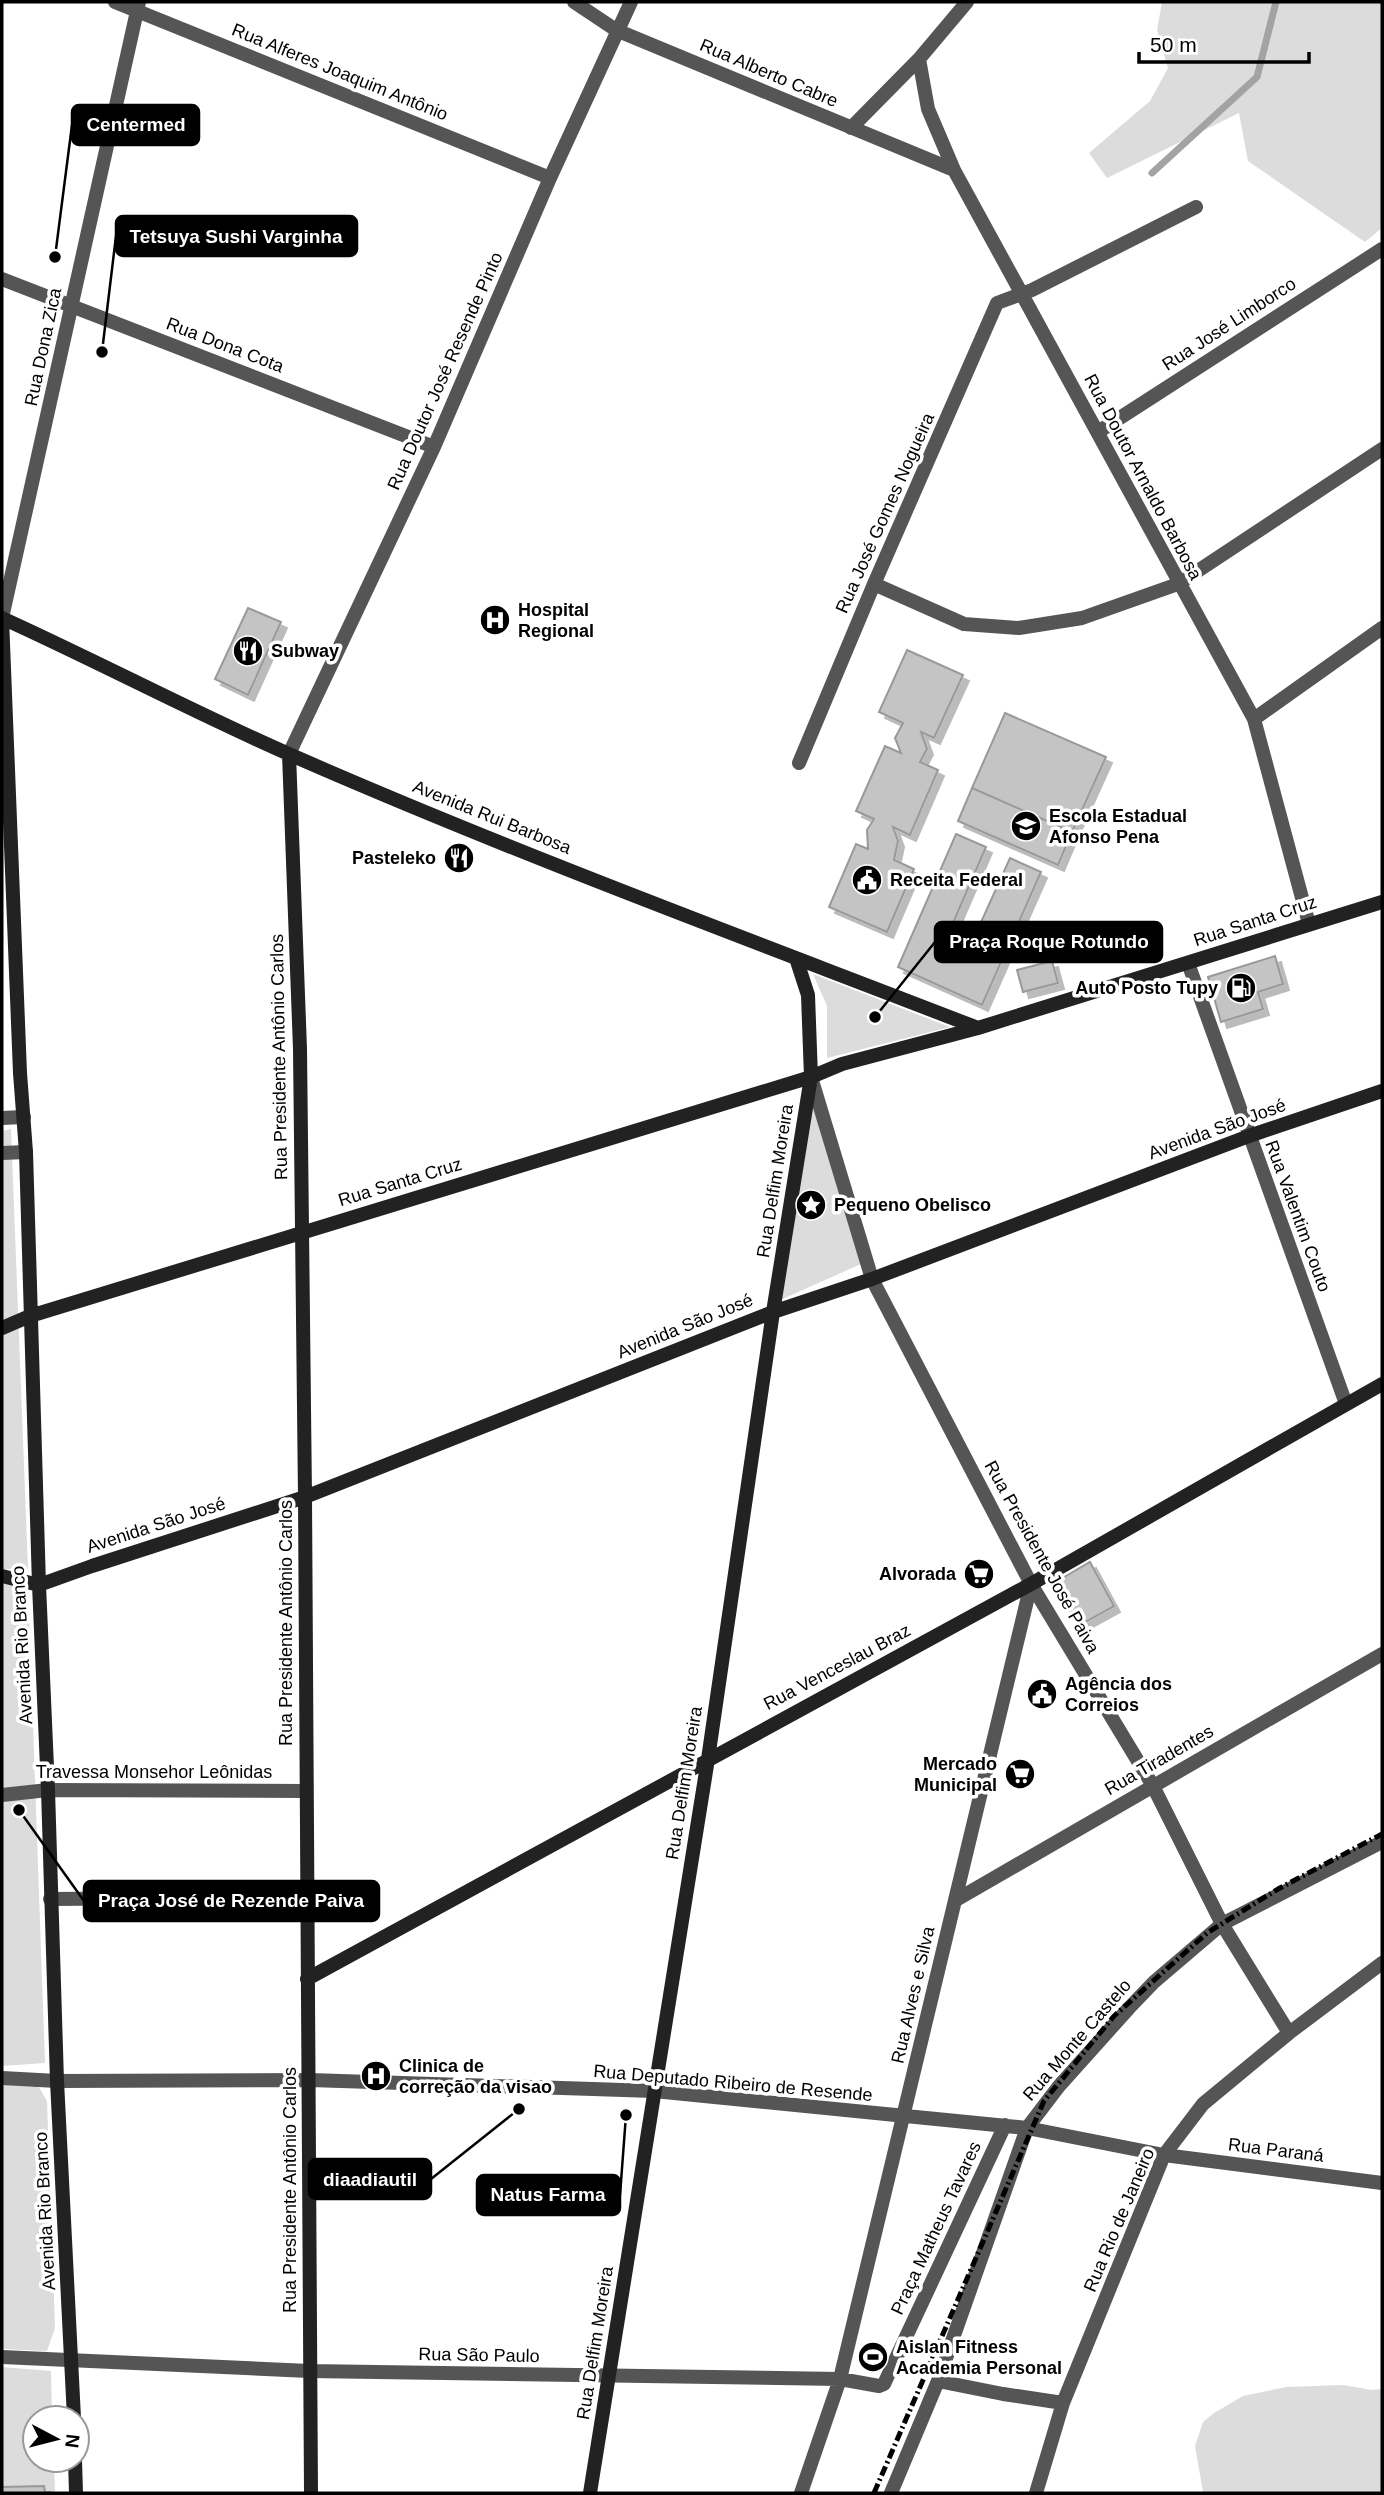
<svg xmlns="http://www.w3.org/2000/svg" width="1384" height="2495" font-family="Helvetica,sans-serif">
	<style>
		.green { fill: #dcdcdc }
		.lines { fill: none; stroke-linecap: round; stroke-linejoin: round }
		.stream { stroke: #a3a3a3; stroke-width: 7 }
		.building { fill: #c4c4c4; stroke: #999; stroke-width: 2; filter: url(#shadow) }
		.minor { stroke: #555; stroke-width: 14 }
		.secondary { stroke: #222; stroke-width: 14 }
		.rail { stroke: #000; stroke-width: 5; stroke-dasharray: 10 3.5 2 3.5; stroke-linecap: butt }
		.labels { text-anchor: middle; stroke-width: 7; stroke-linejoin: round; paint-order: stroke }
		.street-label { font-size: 18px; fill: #000; stroke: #fff }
		.poi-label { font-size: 18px; font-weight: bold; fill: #000; stroke: #fff; text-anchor: start }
		.leader { fill: none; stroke: #000; stroke-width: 2.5 }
		.callout-dot { fill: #000; stroke: #fff; stroke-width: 2.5 }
		.callout { fill: #000; stroke: #000; stroke-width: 2.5 }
		.callout-label { font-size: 19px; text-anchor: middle; font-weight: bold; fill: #fff }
	</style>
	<defs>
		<filter id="shadow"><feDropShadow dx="6" dy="6" stdDeviation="0" flood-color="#0004"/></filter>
	</defs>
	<rect width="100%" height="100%" fill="#fff"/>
	<path class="green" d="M1162 2H1382V228L1365 242 1248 161 1239 113 1107 178 1089 153 1150 101 1168 68 1157 30Z
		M813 974 950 1027 827 1058V1006Z
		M812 1093 861 1264 778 1301Z
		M11 1129 28 1569H2V1131Z
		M2 1577 28 1584 45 2063 2 2066Z
		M2 2081 36 2082 47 2101 55 2328 47 2351 2 2349Z
		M2 2367 51 2371 52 2418H35V2460H54L55 2493H2Z
		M1343 2385 1372 2390 1382 2389V2493L1203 2492 1195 2446 1203 2422 1214 2413 1243 2396 1286 2387Z"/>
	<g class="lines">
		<path class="stream" d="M1152 173 1257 77 1276 2"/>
	</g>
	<path class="building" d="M248 608 281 622 248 695 215 679Z
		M907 650 963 675 934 738 921 732 927 749 920 762 938 770 910 835 893 827 898 841 894 860 914 869 887 932 829 907 856 844 868 849 867 830 874 819 856 811 885 746 901 753 895 738 903 723 879 712Z
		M1005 713 1106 757 1072 832 972 788Z
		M972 788 1072 832 1058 865 958 821Z
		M956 834 986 847 950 930 973 940 1010 858 1041 872 982 1005 898 967Z
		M1275 956 1283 984 1258 992 1263 1009 1221 1022 1208 977Z
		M1052 961 1058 983 1023 992 1017 970Z
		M1090 1562 1114 1606 1078 1626 1054 1583Z
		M44 2486 45 2493H2V2487Z"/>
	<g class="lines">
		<path class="minor" d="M115 2 550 178
			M574 2 616 30 954 170
			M919 59 928 109 954 170 1254 719 1309 924
			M851 128 919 59 967 2
			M2 279 434 447
			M1098 432 1382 249
			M874 584 964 624 1019 628 1082 618 1178 584 1382 449
			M2 618 139 2
			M1254 719 1382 628
			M289 754 434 447 550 178 631 2
			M799 763 874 584 997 303 1032 290 1196 207
			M1188 963 1346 1404
			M811 1077 872 1279 1031 1584 1153 1786 1222 1924 1289 2033
			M2 1118 24 1117
			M2 1153 26 1152
			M2 1795 48 1790 306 1791
			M50 1899 307 1897
			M956 1900 1382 1654
			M2 2078 57 2081 310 2080 654 2091 1027 2128 1164 2155 1382 2183
			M2 2357 309 2371 840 2379 879 2386 884 2384 1005 2125
			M938 2381 1003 2394 1063 2403
			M801 2493 840 2379 1031 1584
			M891 2493 938 2381 1027 2128 1059 2086 1129 2008 1154 1982 1222 1924 1382 1842
			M1036 2493 1063 2403 1164 2155 1203 2104 1289 2033 1382 1963"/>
		<path class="secondary" d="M2 618 20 1073 26 1152 39 1585 48 1790 57 2081 74 2418
			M2 618C99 662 193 712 291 755 517 854 748 939 978 1028
			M289 754 300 1049 305 1497 311 2493
			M2 1328 30 1316 811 1077 842 1064 978 1028 1382 902
			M2 1576 39 1585 92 1566 305 1497 773 1312 872 1279 1249 1136 1382 1091
			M307 1979 1031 1584 1382 1384
			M75 2460 76 2493
			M590 2493 708 1759 773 1312 811 1077 808 995 796 958"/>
		<path class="rail" d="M874 2493 1044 2101 1114 2016 1207 1933 1278 1889 1382 1834"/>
	</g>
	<defs>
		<g id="hospital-disc" transform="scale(1.575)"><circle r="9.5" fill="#000" stroke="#fff"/><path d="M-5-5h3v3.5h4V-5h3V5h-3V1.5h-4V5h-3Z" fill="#fff"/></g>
		<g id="restaurant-disc" transform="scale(1.575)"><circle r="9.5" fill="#000" stroke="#fff"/><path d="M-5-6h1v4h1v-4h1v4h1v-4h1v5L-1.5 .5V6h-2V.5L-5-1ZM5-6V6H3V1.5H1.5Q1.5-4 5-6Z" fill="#fff"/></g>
		<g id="school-disc" transform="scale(1.575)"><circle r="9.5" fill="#000" stroke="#fff"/><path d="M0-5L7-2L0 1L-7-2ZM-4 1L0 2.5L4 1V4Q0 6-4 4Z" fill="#fff"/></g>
		<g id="civic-disc" transform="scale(1.575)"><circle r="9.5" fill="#000" stroke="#fff"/><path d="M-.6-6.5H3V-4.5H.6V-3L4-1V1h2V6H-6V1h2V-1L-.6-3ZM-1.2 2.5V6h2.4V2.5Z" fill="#fff"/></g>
		<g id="fuel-disc" transform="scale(1.575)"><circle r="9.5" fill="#000" stroke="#fff"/><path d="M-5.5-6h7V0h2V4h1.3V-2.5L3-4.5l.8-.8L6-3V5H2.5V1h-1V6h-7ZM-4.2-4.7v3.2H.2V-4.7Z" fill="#fff"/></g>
		<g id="sight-disc" transform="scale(1.575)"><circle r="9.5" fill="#000" stroke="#fff"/><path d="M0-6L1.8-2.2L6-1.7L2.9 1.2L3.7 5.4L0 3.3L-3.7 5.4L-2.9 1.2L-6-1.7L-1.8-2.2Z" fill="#fff"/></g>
		<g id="supermarket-disc" transform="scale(1.575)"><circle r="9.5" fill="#000" stroke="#fff"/><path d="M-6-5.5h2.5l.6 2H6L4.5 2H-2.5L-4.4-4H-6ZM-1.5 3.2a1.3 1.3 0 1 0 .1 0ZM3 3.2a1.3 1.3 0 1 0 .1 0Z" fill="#fff"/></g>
		<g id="stadium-disc" transform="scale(1.575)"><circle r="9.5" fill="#000" stroke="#fff"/><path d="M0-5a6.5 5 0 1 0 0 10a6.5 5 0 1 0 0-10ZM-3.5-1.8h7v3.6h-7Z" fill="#fff"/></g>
	</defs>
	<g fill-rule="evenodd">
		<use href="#hospital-disc" x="495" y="620"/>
		<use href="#restaurant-disc" x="248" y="651"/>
		<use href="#school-disc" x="1026" y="826"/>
		<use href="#restaurant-disc" x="459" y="858"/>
		<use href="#civic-disc" x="867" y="880"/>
		<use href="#fuel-disc" x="1241" y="988"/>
		<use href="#sight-disc" x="811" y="1205"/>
		<use href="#supermarket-disc" x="979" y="1574"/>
		<use href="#civic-disc" x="1042" y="1694"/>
		<use href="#supermarket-disc" x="1020" y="1774"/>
		<use href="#hospital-disc" x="376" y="2076"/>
		<use href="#stadium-disc" x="873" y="2357"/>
	</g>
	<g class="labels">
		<g class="street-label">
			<text transform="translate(340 72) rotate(22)" y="6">Rua Alferes Joaquim Antônio</text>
			<text transform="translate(769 73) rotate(23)" y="6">Rua Alberto Cabre</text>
			<text transform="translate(1229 324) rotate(-33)" y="6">Rua José Limborco</text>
			<text transform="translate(225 345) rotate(21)" y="6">Rua Dona Cota</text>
			<text transform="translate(43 347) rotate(-78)" y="6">Rua Dona Zica</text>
			<text transform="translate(445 371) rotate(-66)" y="6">Rua Doutor José Resende Pinto</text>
			<text transform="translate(1143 477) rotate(62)" y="6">Rua Doutor Arnaldo Barbosa</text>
			<text transform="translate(885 513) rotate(-66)" y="6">Rua José Gomes Nogueira</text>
			<text transform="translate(492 817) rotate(22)" y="6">Avenida Rui Barbosa</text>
			<text transform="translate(1255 921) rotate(-18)" y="6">Rua Santa Cruz</text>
			<text transform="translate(279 1057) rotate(-91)" y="6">Rua Presidente Antônio Carlos</text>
			<text transform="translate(1217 1129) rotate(-20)" y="6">Avenida São José</text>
			<text transform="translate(775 1181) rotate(-81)" y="6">Rua Delfim Moreira</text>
			<text transform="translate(400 1182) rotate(-17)" y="6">Rua Santa Cruz</text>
			<text transform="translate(1298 1216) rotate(70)" y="6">Rua Valentim Couto</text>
			<text transform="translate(685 1326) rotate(-22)" y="6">Avenida São José</text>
			<text transform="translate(156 1525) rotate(-18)" y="6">Avenida São José</text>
			<text transform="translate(1042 1557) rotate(61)" y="6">Rua Presidente José Paiva</text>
			<text transform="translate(286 1623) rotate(-90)" y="6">Rua Presidente Antônio Carlos</text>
			<text transform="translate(22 1645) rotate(-93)" y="6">Avenida Rio Branco</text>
			<text transform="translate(837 1667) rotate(-28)" y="6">Rua Venceslau Braz</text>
			<text transform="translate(1159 1760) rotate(-30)" y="6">Rua Tiradentes</text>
			<text x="154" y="1778">Travessa Monsehor Leônidas</text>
			<text transform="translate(684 1783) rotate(-81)" y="6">Rua Delfim Moreira</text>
			<text transform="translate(913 1995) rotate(-77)" y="6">Rua Alves e Silva</text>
			<text transform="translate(1077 2040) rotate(-49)" y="6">Rua Monte Castelo</text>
			<text transform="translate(733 2083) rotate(5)" y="6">Rua Deputado Ribeiro de Resende</text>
			<text transform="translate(1276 2150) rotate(7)" y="6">Rua Paraná</text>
			<text transform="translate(290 2190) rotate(-90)" y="6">Rua Presidente Antônio Carlos</text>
			<text transform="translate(45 2211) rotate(-93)" y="6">Avenida Rio Branco</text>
			<text transform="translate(1119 2220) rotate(-67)" y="6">Rua Rio de Janeiro</text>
			<text transform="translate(936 2228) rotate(-65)" y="6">Praça Matheus Tavares</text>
			<text transform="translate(595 2343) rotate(-81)" y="6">Rua Delfim Moreira</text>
			<text transform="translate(479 2355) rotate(1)" y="6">Rua São Paulo</text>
		</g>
		<g class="poi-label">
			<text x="518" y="616">Hospital<tspan x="518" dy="21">Regional</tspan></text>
			<text x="271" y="657">Subway</text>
			<text x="1049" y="822">Escola Estadual<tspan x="1049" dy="21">Afonso Pena</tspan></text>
			<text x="436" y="864" text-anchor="end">Pasteleko</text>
			<text x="890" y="886">Receita Federal</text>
			<text x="1218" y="994" text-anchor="end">Auto Posto Tupy</text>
			<text x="834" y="1211">Pequeno Obelisco</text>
			<text x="956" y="1580" text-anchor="end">Alvorada</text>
			<text x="1065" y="1690">Agência dos<tspan x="1065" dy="21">Correios</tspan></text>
			<text x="997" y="1770" text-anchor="end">Mercado<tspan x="997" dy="21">Municipal</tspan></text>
			<text x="399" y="2072">Clinica de<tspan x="399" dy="21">correção da visao</tspan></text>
			<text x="896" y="2353">Aislan Fitness<tspan x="896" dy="21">Academia Personal</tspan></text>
		</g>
	</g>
	<path class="leader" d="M55 257L72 125M102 352L116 236M875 1017L935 942M19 1810L84 1901M519 2109L431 2179M626 2115L620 2195"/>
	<g class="callout-dot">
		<circle cx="55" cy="257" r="7"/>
		<circle cx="102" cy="352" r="7"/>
		<circle cx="875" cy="1017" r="7"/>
		<circle cx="19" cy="1810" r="7"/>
		<circle cx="519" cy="2109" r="7"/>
		<circle cx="626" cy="2115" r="7"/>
	</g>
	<g class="callout">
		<rect x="72" y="105" width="127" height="40" rx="7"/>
		<rect x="116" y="216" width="241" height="40" rx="7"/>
		<rect x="935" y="922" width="227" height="40" rx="7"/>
		<rect x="84" y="1881" width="295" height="40" rx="7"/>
		<rect x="309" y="2159" width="122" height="40" rx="7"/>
		<rect x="477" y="2175" width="143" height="40" rx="7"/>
	</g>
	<g class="callout-label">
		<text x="136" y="131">Centermed</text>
		<text x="236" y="243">Tetsuya Sushi Varginha</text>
		<text x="1049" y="948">Praça Roque Rotundo</text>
		<text x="231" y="1907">Praça José de Rezende Paiva</text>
		<text x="370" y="2186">diaadiautil</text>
		<text x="548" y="2201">Natus Farma</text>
	</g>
	<rect width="1384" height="2495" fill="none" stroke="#000000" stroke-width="7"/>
	<g transform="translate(56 2439) rotate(97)"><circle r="33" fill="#ffffff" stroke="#999999" stroke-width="2"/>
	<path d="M0-5L12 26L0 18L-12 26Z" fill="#000000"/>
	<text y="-10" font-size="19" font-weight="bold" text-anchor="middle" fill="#000000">N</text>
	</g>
	<path d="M1139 52v10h170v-10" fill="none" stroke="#000000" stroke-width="3.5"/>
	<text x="1150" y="52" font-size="21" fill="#000000" stroke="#ffffff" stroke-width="5" paint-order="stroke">50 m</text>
</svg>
